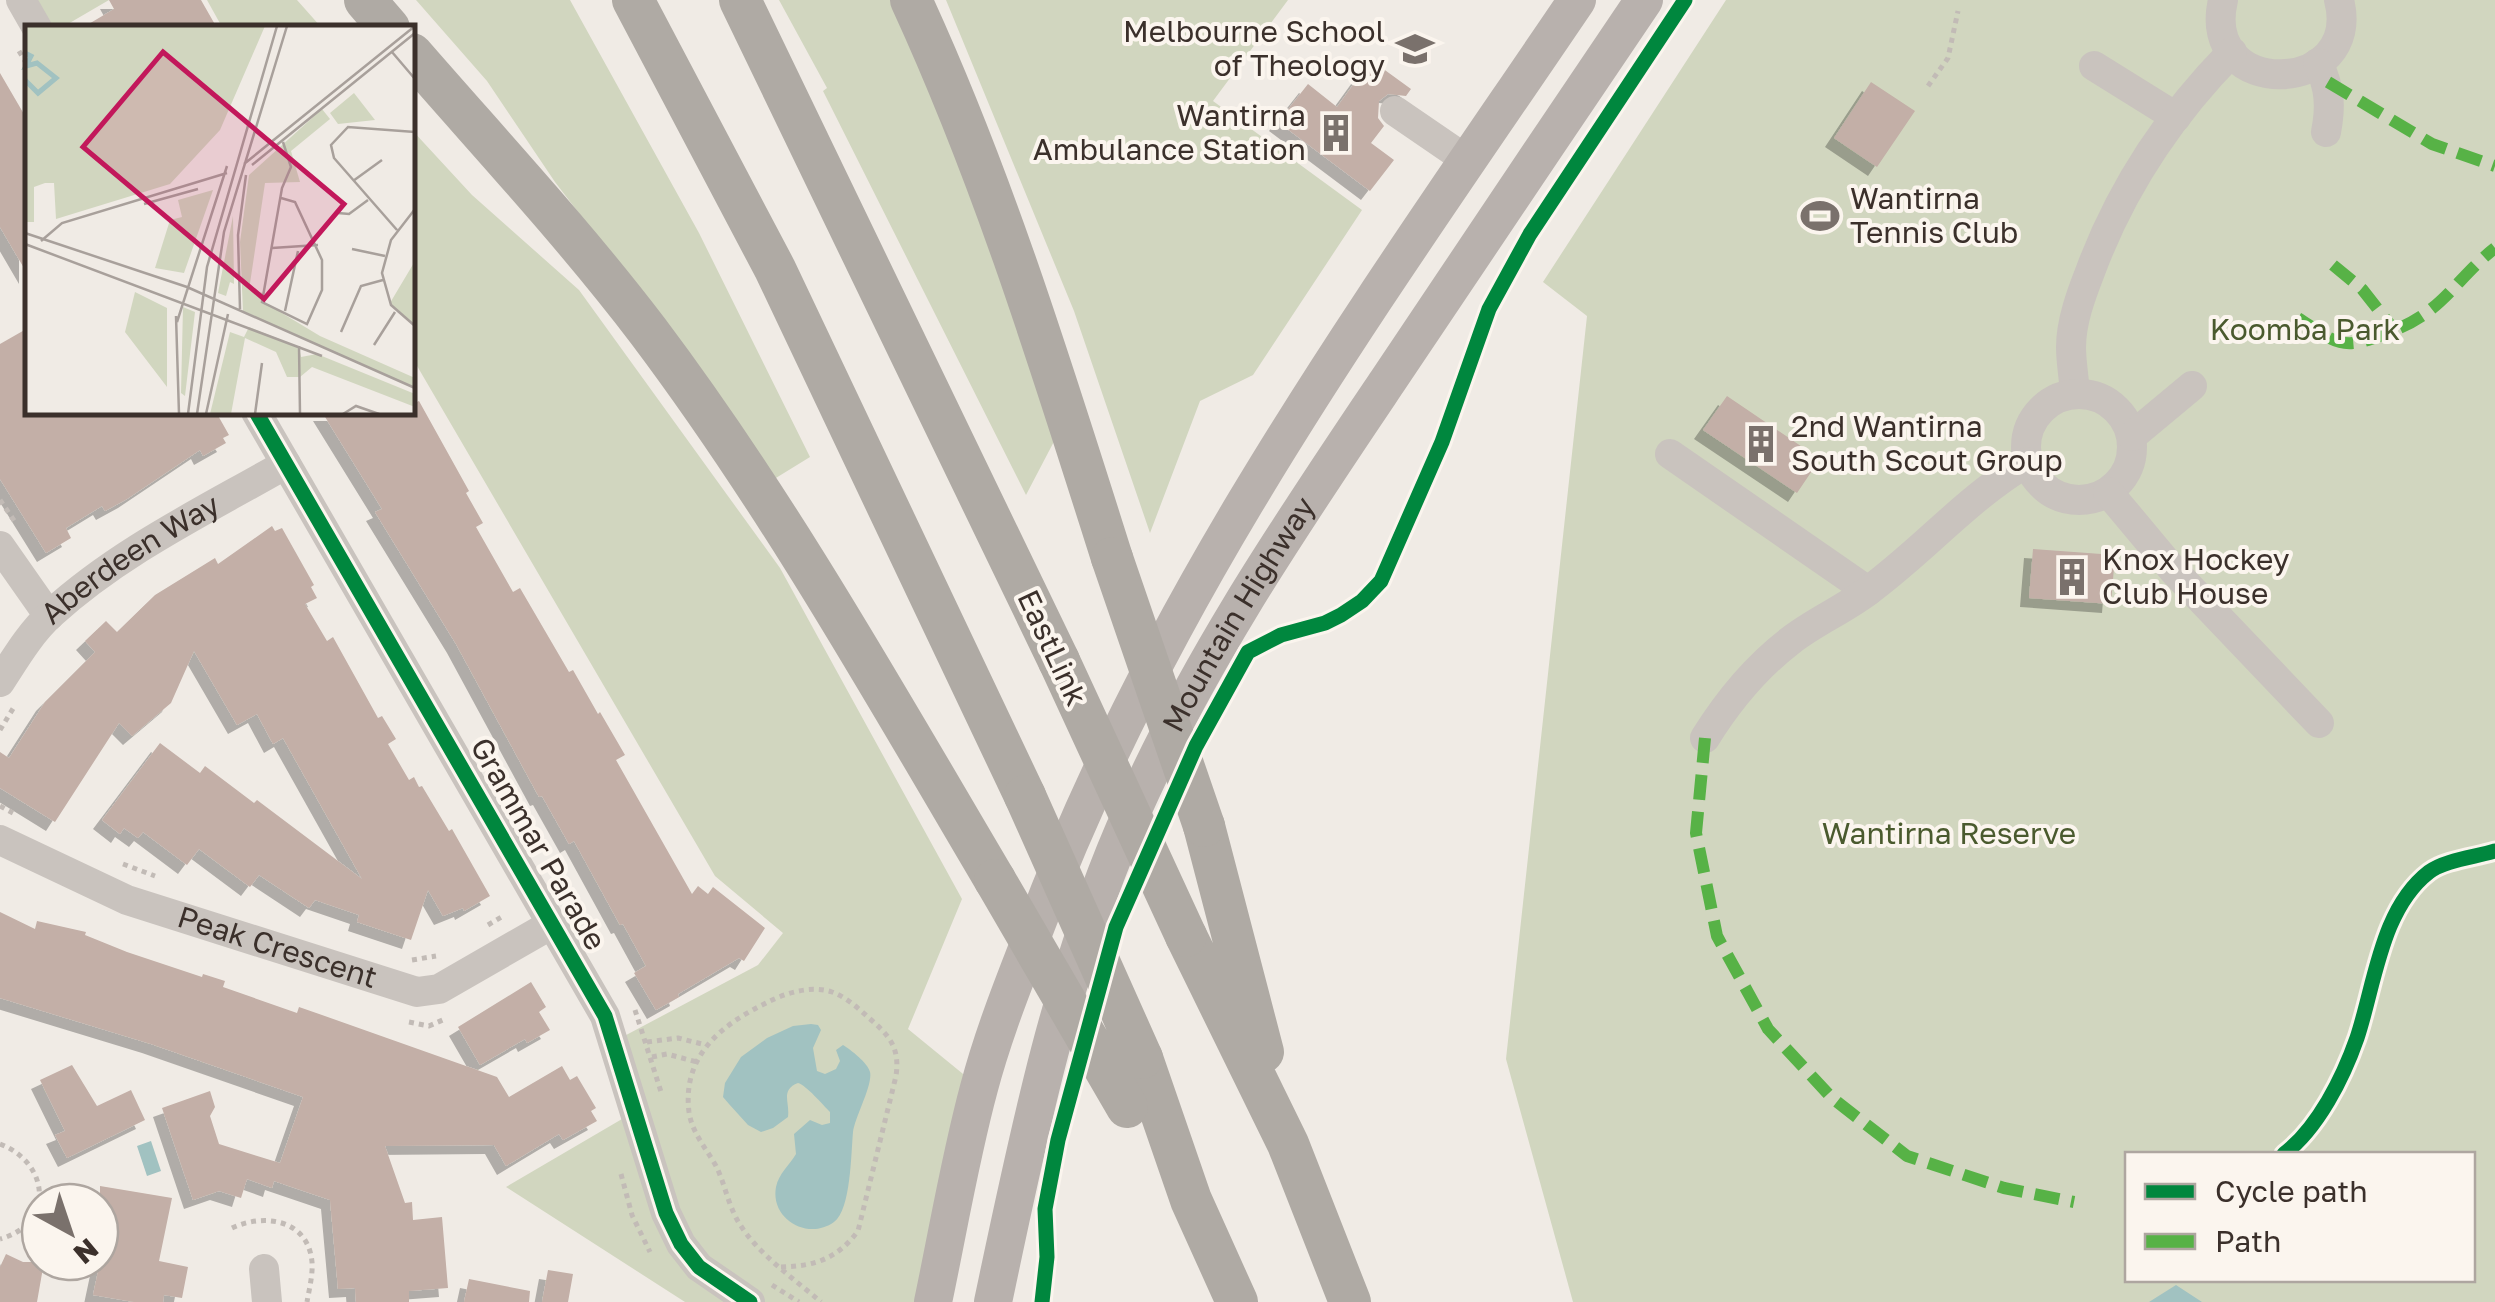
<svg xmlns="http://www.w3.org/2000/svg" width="2495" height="1302" font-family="'Golos Text',sans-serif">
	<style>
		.green { fill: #d1d6bf; fill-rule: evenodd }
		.water { fill: #a1c2c1 }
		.building { fill: #c3afa7; filter: url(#shadow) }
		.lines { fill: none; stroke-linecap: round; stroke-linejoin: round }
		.path { stroke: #c2bbb6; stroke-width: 5; stroke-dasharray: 5 5; stroke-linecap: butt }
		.minor { stroke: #c9c3be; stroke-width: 30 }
		.major { stroke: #b8b1ad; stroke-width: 38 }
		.highway { stroke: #afaaa4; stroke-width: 42 }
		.highway-bridge { stroke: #afaaa4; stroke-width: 42 }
		.quiet { stroke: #57b246; stroke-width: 12; stroke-dasharray: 25 12; stroke-linecap: butt }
		.cycleway-casing { stroke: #fbf5ee; stroke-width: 21 }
		.cycleway { stroke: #00873e; stroke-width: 15 }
		.labels { text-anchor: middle; stroke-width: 8; stroke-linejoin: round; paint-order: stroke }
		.poi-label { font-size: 30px; fill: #3b302b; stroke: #fbf5ee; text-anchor: start }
		.park-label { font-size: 30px; fill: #4a5a2e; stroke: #fbf5ee }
		.street-label { font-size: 30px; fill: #3b302b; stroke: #fbf5ee }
		.inset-river { fill: none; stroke: #a1c2c1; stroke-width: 5 }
		.inset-road { fill: none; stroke: #a8a09b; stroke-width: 2.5 }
		.view { fill: #c2185b; fill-opacity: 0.15; stroke: #c2185b; stroke-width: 5 }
		.inset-edge { fill: none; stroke: #3b302b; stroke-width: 5 }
	</style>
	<defs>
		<filter id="shadow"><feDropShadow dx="-9" dy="9" stdDeviation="0" flood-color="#0004"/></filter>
	</defs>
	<rect width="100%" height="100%" fill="#f0ebe5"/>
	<path class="green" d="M21 0H109L61 28 37 27Z
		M207 0H297L321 27H222Z
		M416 0H570L699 233 810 457 771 481 655 312 555 182 487 81Z
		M779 0H895L1060 430 1026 495 823 91 827 88Z
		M946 0H1288L1213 101 1362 210 1253 375 1200 401 1150 533 1074 311Z
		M1726 0H2495V1302H1573L1506 1059 1587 316 1543 282ZM2128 1154H2472V1280H2128Z
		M412 130 472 195 579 290 780 568 962 899 908 1029 979 1087 933 1302H685L506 1187 634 1112 613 1042 758 965 783 933 715 876 413 359Z"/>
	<path class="water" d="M811 1024 818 1025 821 1030 813 1048 817 1071 825 1074 836 1069 840 1061 836 1050 843 1045C851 1050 868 1063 870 1072 873 1085 855 1117 853 1132 851 1153 851 1210 834 1222 808 1241 770 1219 776 1187 779 1173 789 1166 796 1154L794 1134 810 1120 822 1125 830 1123V1112C823 1105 806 1085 798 1083 780 1090 790 1102 788 1117L773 1128 761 1132 748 1125 729 1104 723 1097 725 1083 741 1057 767 1038 793 1026Z
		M151 1141 161 1171 147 1176 137 1146Z
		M2176 1285 2202 1302H2149Z"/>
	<path class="building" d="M109 0H201L217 28H82L114 9Z
		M1371 60 1411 89 1406 96 1388 94 1379 101 1378 118 1384 126 1371 143 1394 160 1370 191 1278 122 1308 84 1337 107Z
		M0 73 28 121V275L0 227Z
		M1871 82 1915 111 1877 167 1834 138Z
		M28 328V412H216L229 435 223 438 226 443 203 456 200 450 127 499 105 511 102 506 66 528 71 538 46 553 0 479V344Z
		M1727 396 1820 459 1797 493 1703 430Z
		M419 401 469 491 466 493 483 523 476 527 513 592 520 588 569 672 573 670 598 714 600 712 625 755 616 760 692 894 698 886 708 894 713 887 765 928 744 961 739 958 678 994 679 997 656 1010 634 973 646 966 623 924 620 925 574 841 569 844 542 796 539 797 456 644 375 512 382 509 322 412H412V404Z
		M272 526 275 531 282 528 314 585 311 587 317 598 305 604 327 641 333 637 378 718 382 716 396 739 388 744 409 780 414 777 419 787 422 786 449 831 452 829 490 896 464 911 463 908 443 916 428 890 411 940 357 922 359 915 315 900 309 908 259 875 250 887 199 849 187 865 143 832 138 838 124 828 120 834 102 820 160 743 200 773 205 766 254 803 257 800 362 879 283 738 273 744 257 714 237 725 194 651 171 703 132 736 119 723 55 822 0 788V752L9 758 45 702 95 652 85 641 106 621 117 632 155 595 215 558 218 564Z
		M2033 549 2115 555 2111 604 2029 598Z
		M0 912 35 929 37 921 86 932 85 935 127 952 202 977 203 974 225 981 223 987 297 1013 299 1007 322 1015 497 1077 509 1097 562 1066 570 1080 577 1076 596 1108 591 1111 597 1121 563 1140 559 1134 506 1166 494 1145 385 1146 405 1203 412 1202 413 1220 442 1217 448 1288 409 1291V1302H356L355 1288 338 1289 330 1200 274 1181 272 1188 247 1179 241 1198 219 1191 193 1200 162 1108 210 1091 215 1107 210 1116 219 1144 280 1163 303 1097 151 1044 0 998Z
		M531 982 546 1007 539 1012 550 1030 527 1043 525 1039 480 1065 458 1027Z
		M72 1065 97 1106 131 1090 145 1120 67 1158 55 1135 65 1131 40 1080Z
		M100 1186 172 1198 159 1261 188 1267 182 1298 164 1295 163 1302H134L93 1295 100 1262Z
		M6 1254 23 1262H44L37 1302H0V1267Z
		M548 1270 573 1274 568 1302H542Z
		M469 1279 530 1291 529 1302H464Z"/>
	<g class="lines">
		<path class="path" d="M19 51 28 66
			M1928 86 1948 58 1958 11
			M0 500 15 522
			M0 730 14 707
			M0 806 13 813
			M123 864 155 876
			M488 925 503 916
			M412 960 436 956
			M635 1010 662 1095
			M409 1022 429 1026 445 1019
			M647 1042 678 1038 706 1045
			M652 1057 667 1054 697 1062
			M0 1144C50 1163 55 1224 0 1239
			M621 1174 632 1215 650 1252
			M232 1228C264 1213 308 1219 312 1262 313 1275 309 1290 307 1302
			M781 1267C815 1266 837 1259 858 1231L896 1076C900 1048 890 1036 869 1018 858 1008 846 997 832 992 811 985 785 993 766 1003 721 1025 682 1056 689 1112 692 1133 706 1148 716 1166 725 1184 728 1205 739 1223 758 1254 793 1278 821 1302
			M772 1285 799 1302"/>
		<g class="minor">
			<path d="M21 0 37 28"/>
			<path d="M2223 0C2199 102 2364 96 2339 0"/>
			<path d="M2318 63C2330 87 2331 107 2326 132"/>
			<path d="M2094 66 2176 117"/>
			<path d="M1395 111 1468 161"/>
			<path d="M2075 393C2074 378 2071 362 2071 347 2071 322 2081 295 2090 272 2121 188 2169 116 2232 52"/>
			<circle cx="2079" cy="447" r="53"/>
			<path d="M256 412 605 1016 666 1213 681 1244 699 1267 750 1302"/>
			<path d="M2132 436 2192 386"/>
			<path d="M1670 454 1868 591"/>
			<path d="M2108 492 2174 571 2319 723"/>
			<path d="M0 546 49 616"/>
			<path id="s1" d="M0 682C15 659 30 633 51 614 120 551 206 510 286 464"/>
			<path d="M1705 738C1728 701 1755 668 1790 641 1814 622 1843 610 1868 591 1924 550 1968 497 2028 462"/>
			<path id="s2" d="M0 840 127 900 417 992 439 989 552 924"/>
			<path d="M264 1269 267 1302"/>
		</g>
		<g class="major">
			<path d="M933 1302C948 1231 960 1158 979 1088 993 1035 1014 982 1034 931 1161 591 1375 298 1577 0"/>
			<path id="s3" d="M993 1302C1027 1141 1059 982 1124 830 1192 670 1290 526 1387 382 1472 255 1558 127 1644 0"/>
		</g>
		<path class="highway" d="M365 0 389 28
			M633 0 775 269 1025 796
			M740 0 1059 661
			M911 0C994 180 1052 369 1112 558
			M412 54C492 146 575 235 648 331 779 505 885 694 995 880
			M1204 826 1263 1052
			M1186 936 1288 1144 1350 1302
			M1142 1058 1191 1200 1237 1302"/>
		<path class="highway-bridge" d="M1112 558 1204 826
			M1059 661 1186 936
			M1025 796 1142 1058
			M995 880 1127 1107"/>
		<path class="quiet" d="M2328 82 2432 144 2495 166
			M2333 265 2362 289 2395 331
			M2298 318C2311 326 2325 338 2340 342 2355 346 2371 339 2385 334 2445 312 2451 283 2495 248
			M1705 738 1696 833 1717 936 1768 1029 1832 1098 1907 1156 2004 1188 2074 1202"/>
		<g class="cycleway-casing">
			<path id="cycleway" d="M256 412 605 1016 666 1213 681 1244 699 1267 750 1302
				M2284 1154C2318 1128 2343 1078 2357 1038 2375 984 2381 909 2429 872 2445 860 2476 857 2495 851
				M1042 1302 1047 1257 1045 1209 1058 1140 1116 927 1196 746 1248 652 1281 635 1325 623 1341 615 1362 601 1381 581 1442 442 1489 309 1530 234 1685 0"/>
		</g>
		<use href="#cycleway" class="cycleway"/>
	</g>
	<defs>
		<g id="university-bare" transform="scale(3)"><path d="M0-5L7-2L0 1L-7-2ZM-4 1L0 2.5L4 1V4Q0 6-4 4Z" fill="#7a716c" stroke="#fbf5ee" stroke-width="2.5" paint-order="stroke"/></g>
		<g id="building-bare" transform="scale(3)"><path d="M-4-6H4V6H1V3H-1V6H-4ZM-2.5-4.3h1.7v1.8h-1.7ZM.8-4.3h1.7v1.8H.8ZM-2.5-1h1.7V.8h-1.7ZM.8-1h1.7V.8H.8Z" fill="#7a716c" stroke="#fbf5ee" stroke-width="2.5" paint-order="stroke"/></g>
		<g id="stadium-bare" transform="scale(3)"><path d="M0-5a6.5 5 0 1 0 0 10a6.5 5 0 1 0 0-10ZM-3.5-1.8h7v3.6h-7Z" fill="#7a716c" stroke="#fbf5ee" stroke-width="2.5" paint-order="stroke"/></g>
	</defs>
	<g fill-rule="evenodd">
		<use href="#university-bare" x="1415" y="49"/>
		<use href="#building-bare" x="1336" y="133"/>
		<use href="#stadium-bare" x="1820" y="216"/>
		<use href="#building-bare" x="1761" y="444"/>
		<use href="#building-bare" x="2072" y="577"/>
	</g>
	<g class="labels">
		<g class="poi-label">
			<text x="1385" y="42" text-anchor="end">Melbourne School<tspan x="1385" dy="34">of Theology</tspan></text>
			<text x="1306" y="126" text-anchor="end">Wantirna<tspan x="1306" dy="34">Ambulance Station</tspan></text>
			<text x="1850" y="209">Wantirna<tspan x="1850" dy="34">Tennis Club</tspan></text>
			<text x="1791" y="437">2nd Wantirna<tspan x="1791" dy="34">South Scout Group</tspan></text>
			<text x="2102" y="570">Knox Hockey<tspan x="2102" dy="34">Club House</tspan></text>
		</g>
		<g class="park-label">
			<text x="2305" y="340">Koomba Park</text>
			<text x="1949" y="844">Wantirna Reserve</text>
		</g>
		<g class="street-label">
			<text dy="10" stroke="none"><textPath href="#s1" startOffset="182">Aberdeen Way</textPath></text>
			<text dy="10" stroke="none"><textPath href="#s3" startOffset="735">Mountain Highway</textPath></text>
			<text transform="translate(1052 648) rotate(65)" y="10">EastLink</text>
			<text transform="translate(538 844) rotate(60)" y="10">Grammar Parade</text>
			<text dy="10" stroke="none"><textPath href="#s2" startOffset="298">Peak Crescent</textPath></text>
		</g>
	</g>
	<g transform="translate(25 25)">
		<rect width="390" height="390" fill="#f0ebe5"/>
		<path d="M0 1H240L195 105 145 159 31 194 29 158H20L9 162V197H0ZM329 68 350 95 313 99 305 88ZM297 84 305 94 266 126 275 157 240 158 224 265 239 268 237 276 295 311 390 353V363L218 286 215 217 224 150ZM188 165 159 248 130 243 145 195 157 192 153 175ZM208 191 209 259 205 257 201 271 193 268ZM390 236V301L365 278ZM110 267 142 283V362L100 307ZM158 282 170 287 160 371 156 368ZM224 302 274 322 276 332 292 329 390 369V382L287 342 275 352H262L251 327 220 313 206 389H185L205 307 219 312Z" fill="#d1d6bf"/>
		<path class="inset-river" d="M0 28 6 31 1 41 12 38 31 53 13 68 0 55"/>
		<path class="inset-road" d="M367 27 390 54M219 139 390 1M227 140 390 8M328 156 357 135M256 173 270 177 297 235V265L282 299 237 277 257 163 266 142 258 117M119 179 173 164M390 184 366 215 357 248 366 280 390 301M313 188 324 189 343 175M372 205 309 133 306 120 323 102 390 107M0 208 162 262 390 363M16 216 37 198 202 148M0 219 297 331M247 223 293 220M327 224 360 231M215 284 213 210 221 150M260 286 273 226M151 291 154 389M152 297 202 141M316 307 336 261 358 255M349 320 370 287M274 321 275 389M163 389 182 242 252 1M172 389 199 207 262 1M181 389 203 289M230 389 237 338M318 389 331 381 354 389"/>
		<path class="view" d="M138 27 319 179 239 274 58 122Z"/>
		<rect width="390" height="390" class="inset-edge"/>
	</g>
	<rect x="2125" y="1152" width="350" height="130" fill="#fbf5ee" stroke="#aea6a0" stroke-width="2.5"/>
	<rect x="2145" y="1184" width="50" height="15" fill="#00873e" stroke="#aea6a0" stroke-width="2.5"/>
	<text x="2215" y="1202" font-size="30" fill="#3b302b">Cycle path</text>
	<rect x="2145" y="1234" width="50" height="15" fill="#57b246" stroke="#aea6a0" stroke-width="2.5"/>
	<text x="2215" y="1252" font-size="30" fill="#3b302b">Path</text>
	<g transform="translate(70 1232) rotate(140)"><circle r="48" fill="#fbf5ee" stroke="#aea6a0" stroke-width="2.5"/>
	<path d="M0-8L18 38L0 25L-18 38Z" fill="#7a716c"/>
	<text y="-15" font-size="28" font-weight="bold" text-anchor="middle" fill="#3b302b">N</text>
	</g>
</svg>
